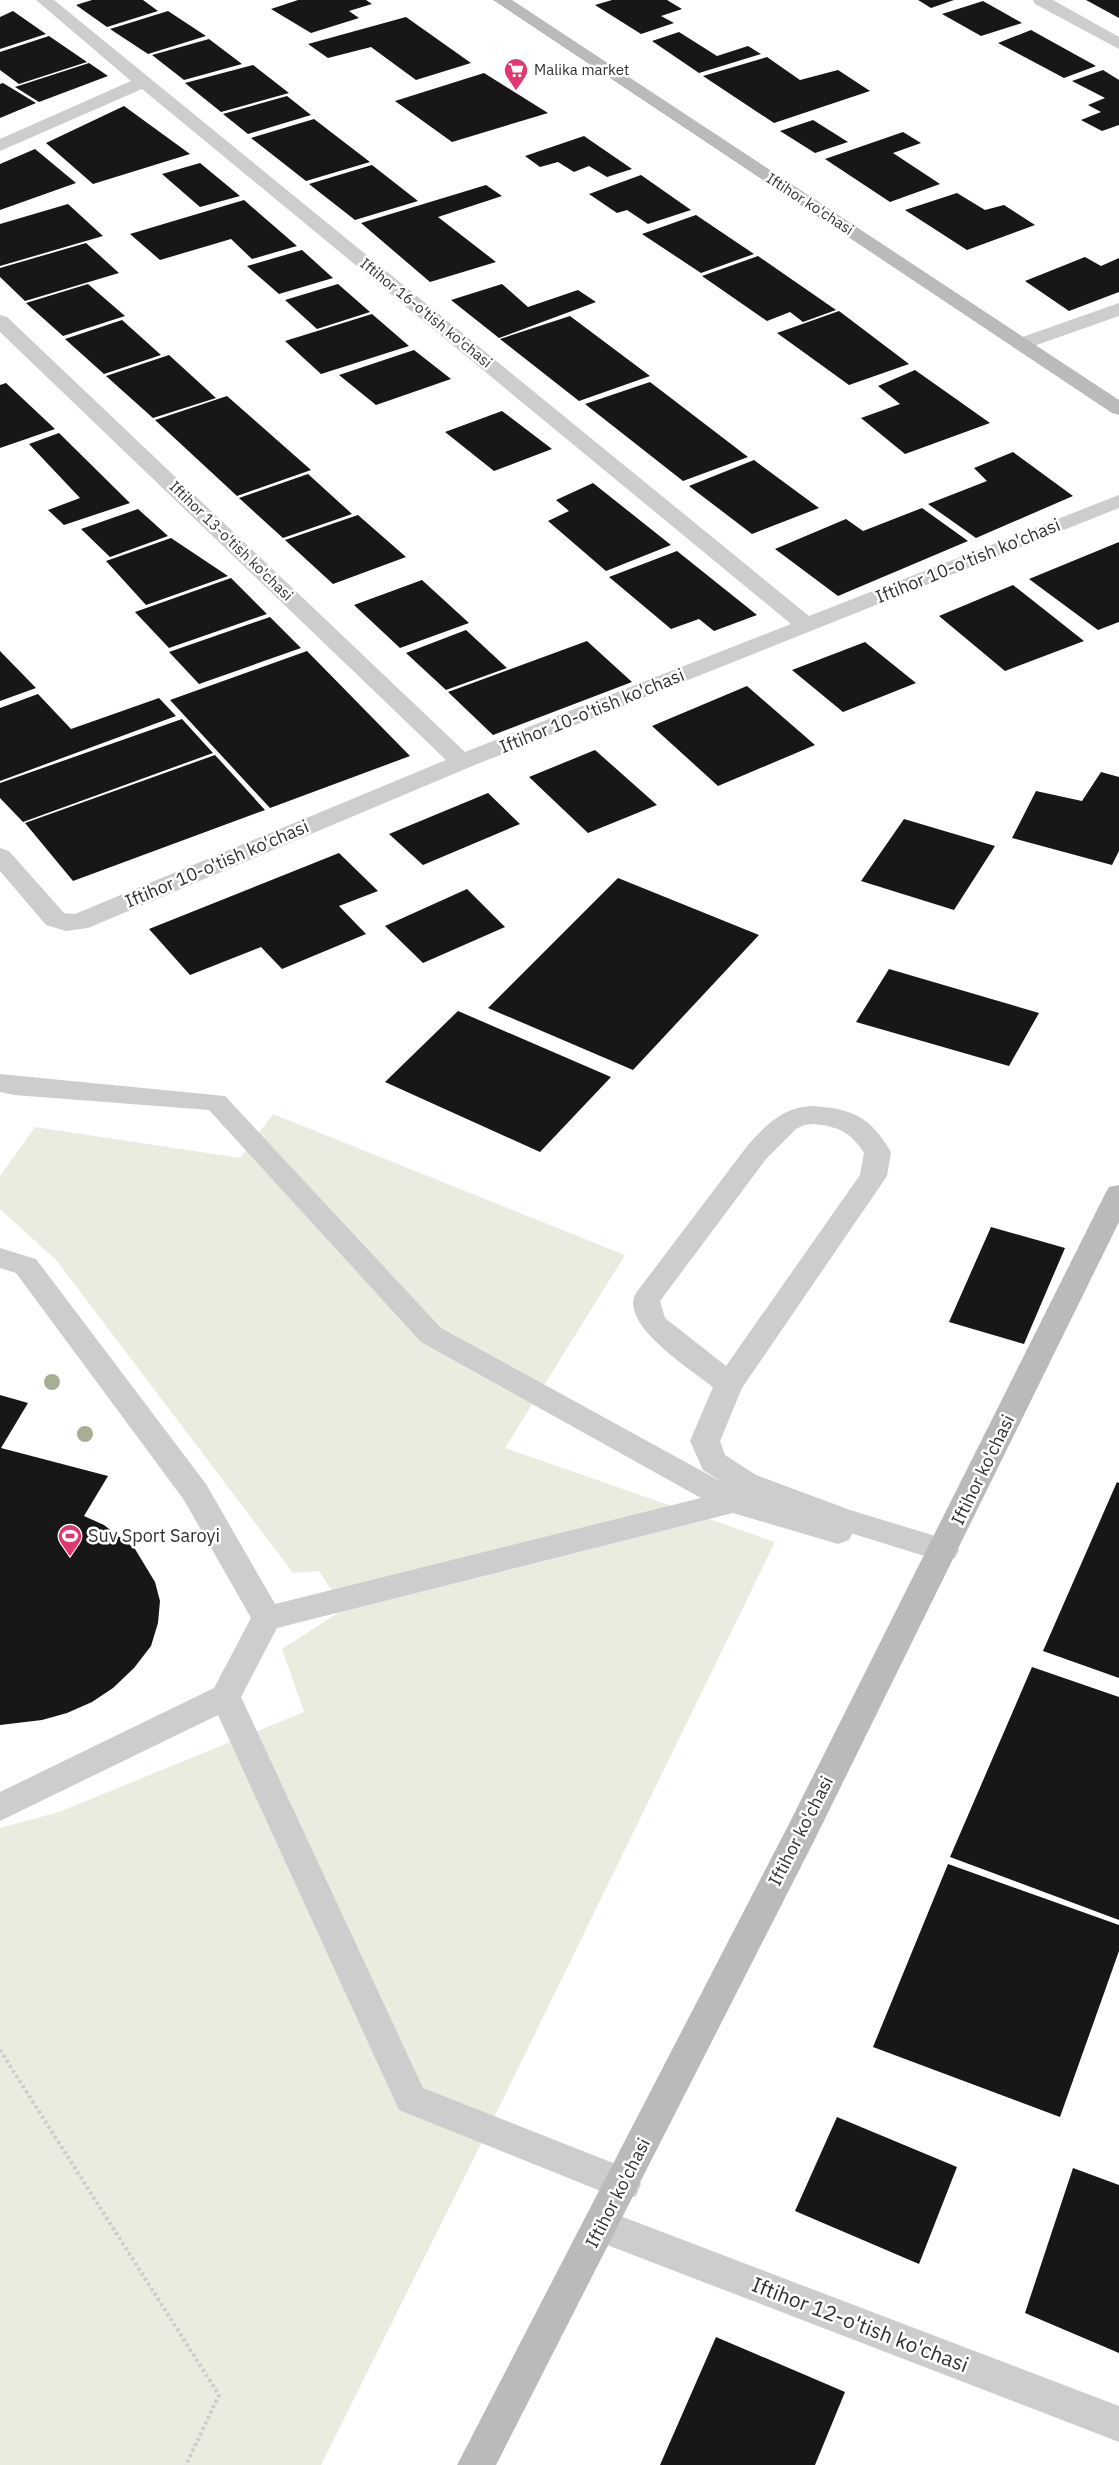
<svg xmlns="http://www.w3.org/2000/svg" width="1119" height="2465" font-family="'IBM Plex Sans',sans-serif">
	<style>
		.green { fill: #e9ecde }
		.building { fill: #171717 }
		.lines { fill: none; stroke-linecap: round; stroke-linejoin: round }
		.path { stroke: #cdcdcd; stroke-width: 4; stroke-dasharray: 3 3; stroke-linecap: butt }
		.lane { fill: #cdcdcd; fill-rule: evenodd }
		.street { fill: #cdcdcd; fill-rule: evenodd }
		.secondary { fill: #bababa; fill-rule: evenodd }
		.tree { fill: #a6ae94 }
		.labels { text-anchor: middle; stroke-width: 5; stroke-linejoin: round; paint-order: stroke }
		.far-poi-label { font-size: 15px; fill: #303030; stroke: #fff; text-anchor: start }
		.far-street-label { font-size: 15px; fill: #303030; stroke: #fff }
		.street-label { font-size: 18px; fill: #303030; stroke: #fff }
		.poi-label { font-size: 18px; fill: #303030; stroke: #fff; text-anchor: start }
		.near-street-label { font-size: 21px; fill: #303030; stroke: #fff }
	</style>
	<rect width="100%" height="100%" fill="#fff"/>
	<path class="green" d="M273 1114 625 1255 505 1448 775 1542 488 2130 321 2465H0V1828L59 1812 304 1712 282 1649 344 1609 319 1571 293 1573 57 1261 0 1209V1176L35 1127 240 1158Z"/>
	<path class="building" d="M92 0H143L158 11 107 27 76 5Z
		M298 0H366L372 4 349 11 359 18 311 33 271 9Z
		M612 0H667L682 9 661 16 674 23 641 34 595 5Z
		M918 0H954L931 8Z
		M1086 0H1119V18Z
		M983 1 1022 23 981 36 942 14Z
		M13 11 46 34 0 49V17Z
		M168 11 206 36 148 54 110 29Z
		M406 17 471 63 416 80 371 47 328 58 308 44Z
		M1031 30 1096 66 1064 78 998 43Z
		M679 32 717 56 748 46 761 54 699 73 652 41Z
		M49 36 87 62 19 84 0 70V52Z
		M209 39 242 64 184 80 152 55Z
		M767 57 800 80 838 70 870 91 774 123 703 76Z
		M89 63 108 76 39 102 15 87Z
		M253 65 289 93 221 112 185 83Z
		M1103 70 1119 80V125L1102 131 1081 120 1101 112 1088 105 1105 98 1072 81Z
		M484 73 548 113 452 142 395 101Z
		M3 83 36 103 0 118V84Z
		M287 96 311 115 248 134 223 114Z
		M124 106 190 154 93 184 46 143Z
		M314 119 370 162 306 181 251 138Z
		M813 120 848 142 815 153 780 131Z
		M903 132 921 143 893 153 940 184 890 202 825 159Z
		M584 136 632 169 607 177 589 166 574 172 558 162 540 167 525 156Z
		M35 149 76 183 0 210V164Z
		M200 163 240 196 200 207 162 174Z
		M372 165 418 201 355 220 309 184Z
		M641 175 691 210 648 224 627 210 617 213 589 194Z
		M486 185 502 196 438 217 496 262 430 282 361 223Z
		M957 193 985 210 1004 205 1035 225 967 250 905 210Z
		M244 200 297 246 252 259 231 239 160 260 130 234Z
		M68 204 103 236 0 266V224Z
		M696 215 754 254 701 273 642 234Z
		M86 243 119 273 25 301 0 277V268Z
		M302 250 333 278 279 294 247 266Z
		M758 256 836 310 803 322 790 312 767 321 702 276Z
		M1085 257 1101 266 1119 258V292L1069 311 1025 281Z
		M88 284 125 316 63 336 26 303Z
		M338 284 370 312 317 329 285 300Z
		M502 284 528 307 578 290 596 302 499 338 451 300Z
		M839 311 909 364 849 385 777 333Z
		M372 314 409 346 321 374 285 341Z
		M570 316 650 376 579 401 500 339Z
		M122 320 161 355 104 374 65 339Z
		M414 350 451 379 376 405 339 375Z
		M169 355 216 398 153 418 106 376Z
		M915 370 990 423 905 454 861 418 900 404 878 386Z
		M650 382 748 457 683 481 585 404Z
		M6 383 55 429 0 448V385Z
		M227 396 311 470 237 496 155 420Z
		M502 411 552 449 494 471 445 432Z
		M59 433 130 503 64 525 48 510 80 498 29 444Z
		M1013 452 1073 496 976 538 928 504 987 481 974 468Z
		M754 460 819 508 752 534 689 486Z
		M308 474 352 514 283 538 239 498Z
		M593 483 671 545 606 571 548 521 569 511 556 500Z
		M922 508 968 541 838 596 775 549 846 519 863 531Z
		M138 509 168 536 110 557 81 529Z
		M358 515 406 557 333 584 285 540Z
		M171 538 228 576 146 605 106 561Z
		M1119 542V622L1098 630 1029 579Z
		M677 551 757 615 714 631 699 619 671 629 609 577Z
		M231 578 267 614 169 648 135 612Z
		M422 580 469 623 400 648 354 605Z
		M1013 585 1084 641 1005 671 939 616Z
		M270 617 301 648 199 684 169 652Z
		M466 630 507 668 446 690 406 653Z
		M587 641 632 682 493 735 448 692Z
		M865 642 916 683 843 712 792 670Z
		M0 651 36 688 0 701Z
		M307 651 410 756 270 808 170 700Z
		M747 686 815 745 718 786 652 726Z
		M38 694 71 729 159 698 176 716 0 781V708Z
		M182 719 213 753 23 822 0 798V783Z
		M595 750 657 805 588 833 529 777Z
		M215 755 265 810 73 881 25 823Z
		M1101 772 1119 777V851L1112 865 1012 838 1036 791 1082 801Z
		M488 793 520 824 423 865 389 834Z
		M904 819 995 846 954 910 861 881Z
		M339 853 378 891 339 906 366 934 282 969 261 947 190 975 149 929Z
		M618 878 759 935 633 1070 488 1008Z
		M467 889 505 927 423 963 385 926Z
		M889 969 1039 1013 1009 1066 856 1022Z
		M458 1011 611 1077 540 1152 385 1082Z
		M991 1227 1065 1248 1024 1344 949 1322Z
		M0 1395 28 1403 1 1448 108 1476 84 1516 104 1525 135 1549 155 1582 160 1601 158 1623 151 1646 134 1668 113 1688 92 1702 67 1713 42 1720 0 1725Z
		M1117 1482 1119 1483V1678L1043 1651Z
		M1032 1667 1119 1697V1920L950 1857Z
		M948 1864 1119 1925V1951L1060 2117 873 2047Z
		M837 2117 957 2167 919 2264 795 2211Z
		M1073 2168 1119 2185V2353L1025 2313Z
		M716 2337 845 2392 815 2465H660Z"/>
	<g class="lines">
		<path class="path" d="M0 2050 219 2395 186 2465"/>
		<path class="lane" d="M813 1106C854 1109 870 1117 891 1152L887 1176 742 1388 720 1441 725 1455 756 1475 850 1510 955 1542 959 1550 955 1558 944 1562 831 1527 736 1491 703 1470 690 1441 713 1387C692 1370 618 1324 636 1293L748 1145C767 1124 783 1107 813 1106ZM813 1124C837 1126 851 1132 864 1153L860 1175 726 1366 665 1318 660 1301 766 1159 796 1129 804 1125Z"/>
		<path class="street" d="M36 0H54L809 616 1119 495V508L470 767 88 928 66 931 46 925 0 871V848L9 851 64 913 75 914 446 760 0 332V315L7 317 465 752 791 624 142 89 0 151V139L131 81Z
			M1033 0H1053L1119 37V49L1035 4Z
			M1119 303V316L1028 348 1021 350 1014 348 1011 344 1014 340Z
			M0 1074 225 1096 441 1328 742 1493 849 1524 853 1532 849 1540 838 1544 733 1513 277 1628 241 1697 423 2088 636 2172 641 2184 636 2196 623 2200 399 2110 218 1715 0 1821V1792L214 1688 251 1618 184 1500 16 1273 0 1268V1248L36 1259 206 1484 275 1604 701 1498 421 1342 209 1110 14 1095 0 1092Z
			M602 2209 1119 2406V2442L589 2238 584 2226 589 2214Z"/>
		<path class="secondary" d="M493 0H512L1119 400V415L1112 413Z
			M1119 1185V1222L814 1841 496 2465H457L790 1822 1105 1194 1109 1187Z"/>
	</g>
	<g class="tree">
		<circle cx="52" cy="1382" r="8"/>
		<circle cx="85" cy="1434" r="8"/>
	</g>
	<defs>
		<g id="supermarket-pin" transform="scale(1.25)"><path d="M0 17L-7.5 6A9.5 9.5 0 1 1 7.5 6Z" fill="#e2366e" stroke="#fff"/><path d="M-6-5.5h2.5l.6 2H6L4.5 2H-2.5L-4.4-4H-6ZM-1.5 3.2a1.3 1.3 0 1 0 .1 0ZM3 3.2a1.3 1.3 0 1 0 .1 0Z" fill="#fff"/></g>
		<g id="stadium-pin" transform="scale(1.25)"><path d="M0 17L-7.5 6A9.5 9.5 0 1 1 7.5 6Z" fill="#e2366e" stroke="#fff"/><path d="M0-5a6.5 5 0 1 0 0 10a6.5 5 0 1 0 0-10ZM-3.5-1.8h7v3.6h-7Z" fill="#fff"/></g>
	</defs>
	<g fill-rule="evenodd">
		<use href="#supermarket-pin" x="516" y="70"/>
		<use href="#stadium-pin" x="70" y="1536"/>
	</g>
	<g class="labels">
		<g class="far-poi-label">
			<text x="534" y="75">Malika market</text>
		</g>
		<g class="far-street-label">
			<text transform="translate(810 204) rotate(33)" y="5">Iftihor ko'chasi</text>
			<text transform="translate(426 313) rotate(39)" y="5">Iftihor 16-o'tish ko'chasi</text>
			<text transform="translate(231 541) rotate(44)" y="5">Iftihor 13-o'tish ko'chasi</text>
		</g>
		<g class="street-label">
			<text transform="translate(968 561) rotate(-22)" y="6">Iftihor 10-o'tish ko'chasi</text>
			<text transform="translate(592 711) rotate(-22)" y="6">Iftihor 10-o'tish ko'chasi</text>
			<text transform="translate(217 864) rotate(-23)" y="6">Iftihor 10-o'tish ko'chasi</text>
			<text transform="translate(983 1470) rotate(-64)" y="6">Iftihor ko'chasi</text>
			<text transform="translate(801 1831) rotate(-63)" y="6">Iftihor ko'chasi</text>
			<text transform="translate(618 2193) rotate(-63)" y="6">Iftihor ko'chasi</text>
		</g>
		<g class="poi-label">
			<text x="88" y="1542">Suv Sport Saroyi</text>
		</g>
		<g class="near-street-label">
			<text transform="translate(860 2325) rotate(21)" y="7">Iftihor 12-o'tish ko'chasi</text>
		</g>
	</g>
</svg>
